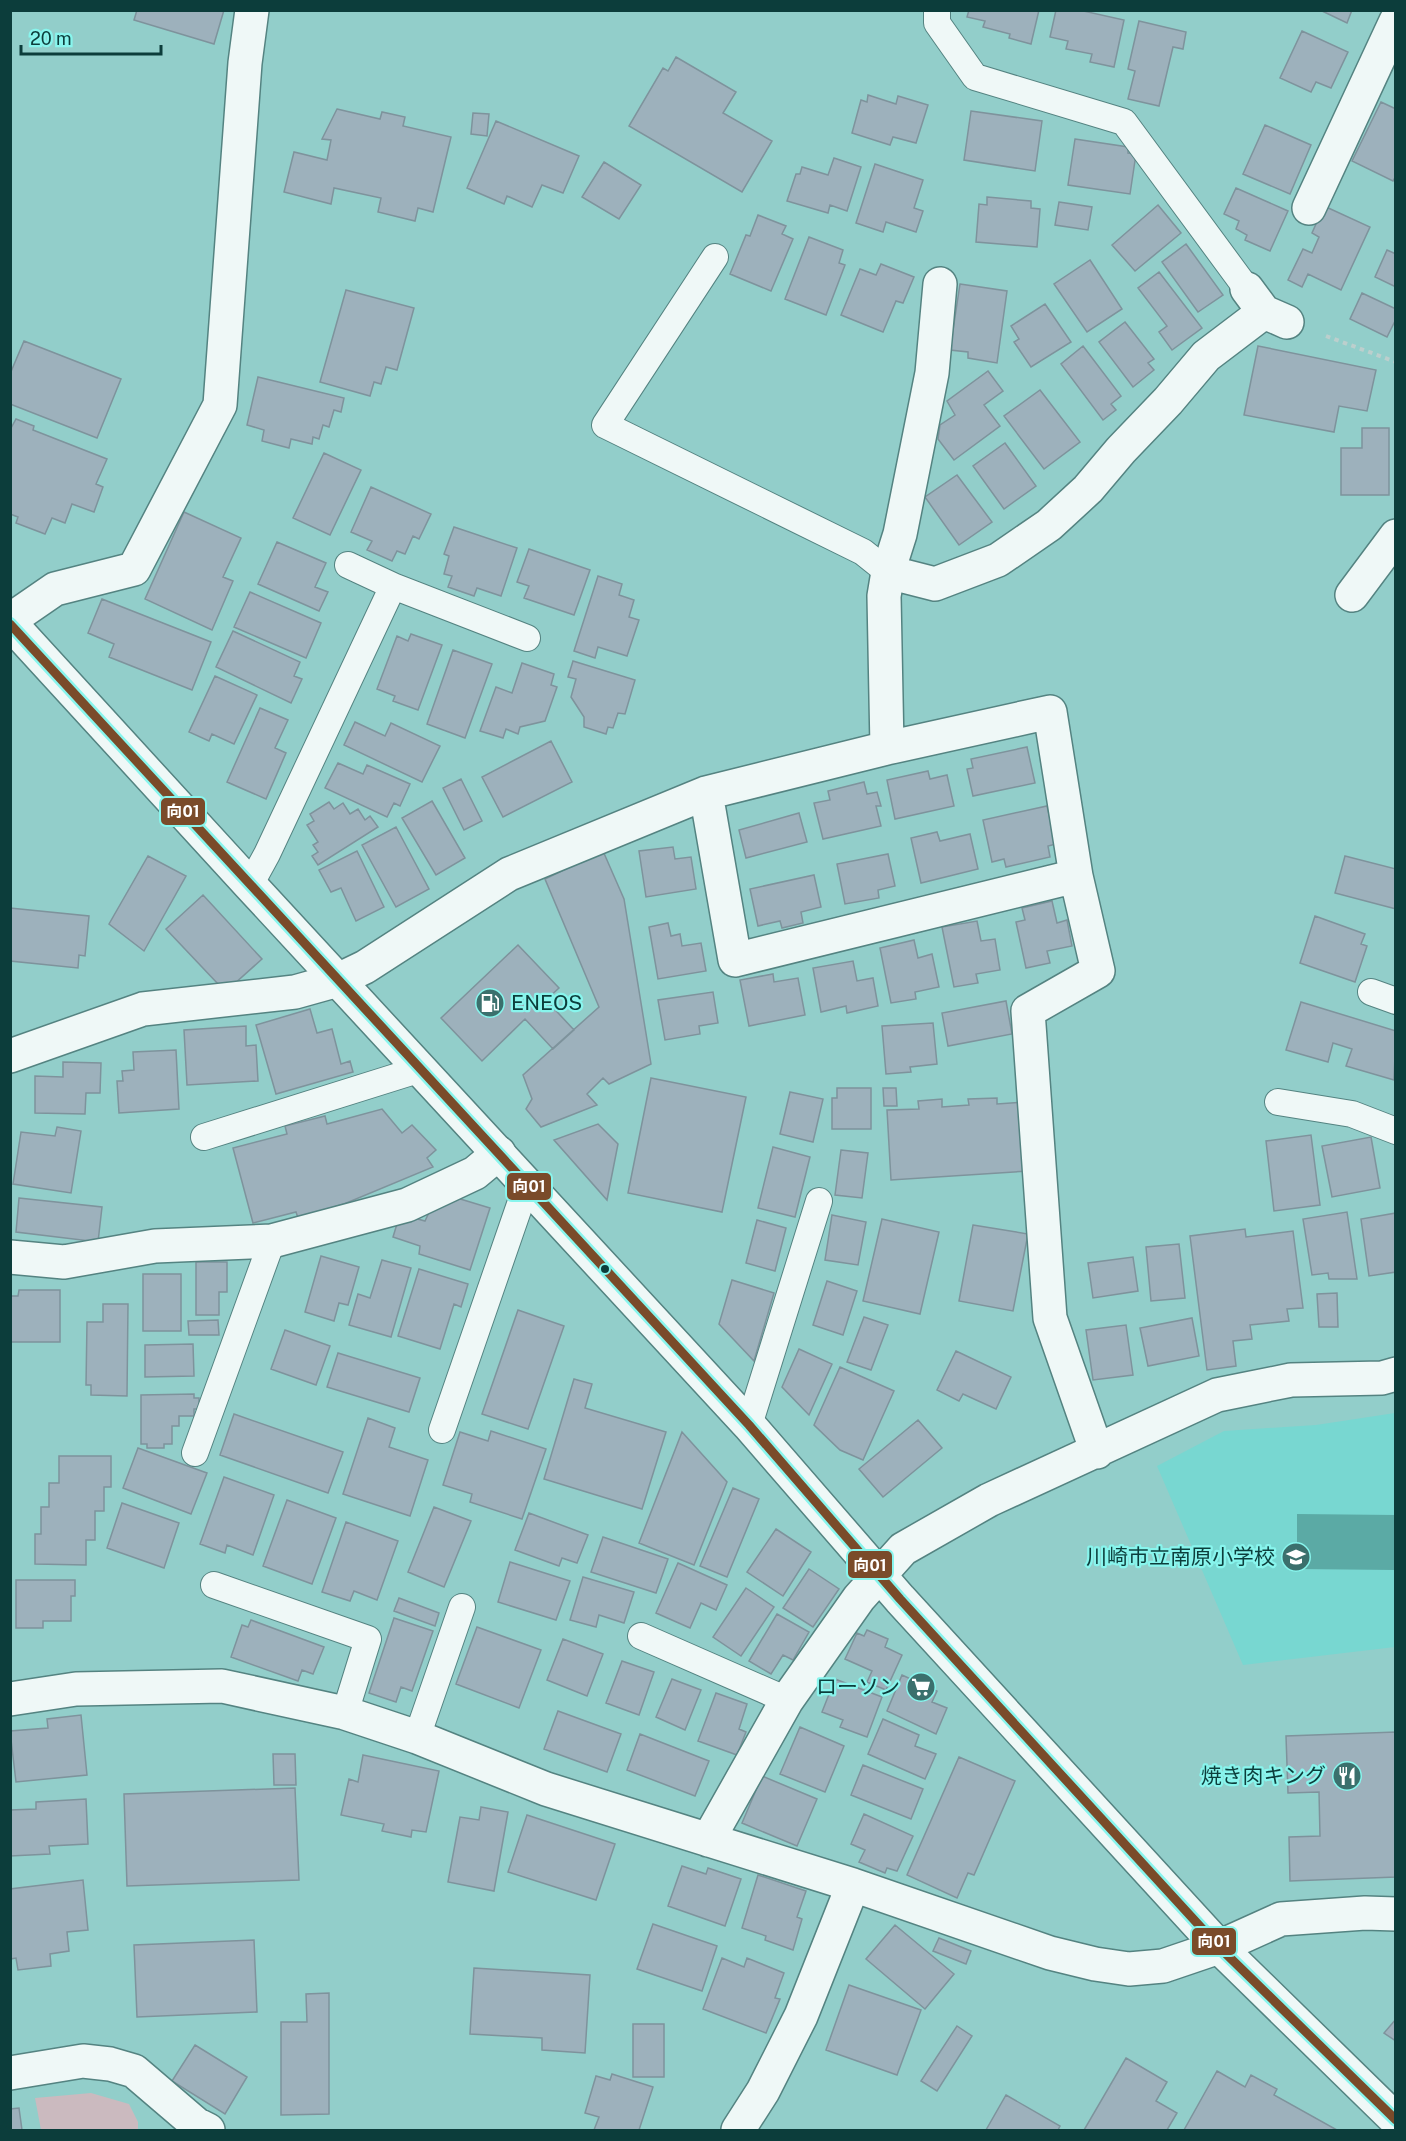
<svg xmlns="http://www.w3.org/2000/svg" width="1406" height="2141" font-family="'Public Sans','Noto Sans JP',sans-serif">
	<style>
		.built { fill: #78d7d1 }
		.green { fill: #cbbabf }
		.water { fill: #5baaa5 }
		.building { fill: #9db1bc; stroke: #7e939c; stroke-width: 1.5 }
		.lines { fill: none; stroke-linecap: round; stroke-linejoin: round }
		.service-casing { stroke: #548381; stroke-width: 28 }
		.minor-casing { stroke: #548381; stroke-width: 36 }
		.tertiary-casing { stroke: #548381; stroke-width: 36 }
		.path { stroke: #bccfcd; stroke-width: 4; stroke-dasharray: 4.5 4.5; stroke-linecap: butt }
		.service { stroke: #eff8f7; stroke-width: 26 }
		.minor { stroke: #eff8f7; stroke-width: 33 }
		.tertiary { stroke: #eff8f7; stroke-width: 33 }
		.bus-1-casing { stroke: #88f5ed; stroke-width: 14 }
		.bus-1 { stroke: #7a4b2a; stroke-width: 9 }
		.bus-dot { fill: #0c3d3b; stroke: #88f5ed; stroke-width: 2 }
		.labels { text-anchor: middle; stroke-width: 4.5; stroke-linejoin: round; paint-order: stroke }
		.poi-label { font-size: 21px; fill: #0c3d3b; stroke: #88f5ed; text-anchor: end }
		.line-badge { stroke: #88f5ed; stroke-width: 2 }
		.badge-label { font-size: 16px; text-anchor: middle; font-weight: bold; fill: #fff }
	</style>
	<rect width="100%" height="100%" fill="#92ceca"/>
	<path class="built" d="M1395 1413V1647L1243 1665 1157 1466 1224 1431 1316 1425Z"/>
	<path class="green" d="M91 2093 129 2104 138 2122V2130H41L35 2098Z"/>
	<path class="water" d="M1297 1514 1395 1515V1570L1297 1569Z"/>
	<path class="building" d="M137 10H224L214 44 134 20Z
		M969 10H1039L1031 44 1009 38 1010 34 983 27 985 21 967 17Z
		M1056 10H1079L1124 20 1114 67 1090 62 1092 54 1066 49 1068 41 1050 37Z
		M1320 10H1352L1347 23Z
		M1139 21 1186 32 1183 49 1173 47 1159 106 1128 99 1135 71 1128 69Z
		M1302 31 1348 52 1331 88 1316 82 1311 92 1280 78Z
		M676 57 736 92 723 113 772 141 742 192 629 126 663 68 668 71Z
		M868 95 896 104 898 96 928 105 916 143 893 137 890 145 852 133 861 100 867 102Z
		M1381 102 1396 109V176L1393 181 1352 161Z
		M337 109 380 119 382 112 405 117 403 126 451 137 433 212 418 208 415 221 378 212 381 198 334 188 331 204 284 192 294 152 327 160 331 140 322 139Z
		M971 111 1042 121 1035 171 964 160Z
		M473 113 489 114 487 136 471 134Z
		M496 121 579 156 563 193 542 185 532 207 507 196 504 204 467 188Z
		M1265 125 1311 145 1290 194 1243 174Z
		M1075 139 1128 147V153L1136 154 1130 194 1068 185Z
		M834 158 861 167 847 211 830 205 828 213 787 201 796 174H800L802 167 828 175Z
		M604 162 641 185 619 219 582 197Z
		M875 164 923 180 914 208 923 211 916 232 886 222 883 232 856 223Z
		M1236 188 1288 211 1270 251 1245 240 1247 235 1236 229 1239 221 1224 214Z
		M987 197 1031 201V208L1040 209 1037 247 976 242 979 204 987 205Z
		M1059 202 1092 207 1088 230 1055 225Z
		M1158 205 1181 233 1135 271 1112 245Z
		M1324 206 1370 227 1341 290 1308 274 1302 287 1288 280 1303 249 1312 253 1319 237 1312 233Z
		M758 215 786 226 782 234 793 239 771 291 730 274 746 235 750 236Z
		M809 237 843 250 839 263 845 265 826 315 785 299Z
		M1186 244 1223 295 1198 312 1162 262Z
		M1387 250 1396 254V287L1375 277Z
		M1090 260 1122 309 1087 332 1054 284Z
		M881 264 914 277 903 303 896 301 883 332 841 315 860 269 876 275Z
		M1159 272 1202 328 1172 350 1159 332 1167 326 1138 288Z
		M960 284 1007 291 997 363 968 358V352L950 350Z
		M346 290 414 308 397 370 386 367 381 384 374 382 370 396 320 382Z
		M1362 293 1396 309V319L1387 337 1350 319Z
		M1045 304 1071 342 1031 367 1014 342 1019 339 1011 326Z
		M1125 322 1154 359 1148 363 1154 370 1133 387 1099 342Z
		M24 341 121 379 97 438 10 404V374Z
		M1083 346 1121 396 1111 404 1116 410 1103 420 1061 364Z
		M1258 346 1376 370 1367 411 1339 406 1334 432 1244 415Z
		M988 371 1003 391 984 405 1000 426 954 460 938 439 940 425 955 415 947 401Z
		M258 377 344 398 341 412 334 410 329 427 323 425 319 439 313 437 312 444 291 439 289 448 262 441 264 430 247 425Z
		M1040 390 1080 442 1044 469 1004 416Z
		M16 419 34 426 33 430 107 459 96 484 103 487 94 512 72 504 65 523 52 518 45 534 16 523 18 517 10 514V430Z
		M1362 428H1389V495H1341V448H1362Z
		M1005 443 1036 486 1004 509 973 466Z
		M324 453 361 470 330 535 293 518Z
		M957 475 992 522 959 545 925 497Z
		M371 487 431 514 419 539 413 536 405 554 397 551 392 561 367 550 372 541 351 532Z
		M184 512 241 538 223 577 233 581 212 630 145 599Z
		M454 527 517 548 501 596 477 588 474 596 448 587 452 576 444 574 449 556 444 554Z
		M277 542 326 563 315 587 328 592 319 611 258 584Z
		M529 549 590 570 574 615 524 598 529 586 517 582Z
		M598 576 622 584 619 595 634 600 629 617 639 620 627 656 598 647 595 658 574 651Z
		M250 592 321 623 306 658 234 627Z
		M102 599 211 642 192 690 109 657 114 644 88 633Z
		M233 631 300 662 294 676 302 679 291 703 216 667Z
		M411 634 442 645 418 710 393 701 395 696 377 689 397 636 408 641Z
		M453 650 492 664 465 738 427 724Z
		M573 661 635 680 625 714 618 713 613 728 608 727 606 734 584 727V717L571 697 576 679 568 677Z
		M522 663 554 674 551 685 557 687 545 721 520 727 518 734 506 729 503 738 480 731 496 687 512 693Z
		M215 676 257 695 234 744 212 734 209 741 189 732Z
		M260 708 288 720 275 748 286 753 266 799 227 782Z
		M355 722 385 736 391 723 440 746 422 782 344 745Z
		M551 741 572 782 503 817 482 777Z
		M1027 747 1035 783 973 796 967 769 973 768 971 759Z
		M338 763 363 774 367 765 410 784 400 806 394 803 387 817 325 788Z
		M928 771 930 779 947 775 954 806 895 819 887 780Z
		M461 779 482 821 464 830 443 788Z
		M864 782 867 794 877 792 881 806H876L881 826 823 839 814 803 830 800 828 791Z
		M432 801 465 858 436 875 402 818Z
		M329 802 334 809 343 803 350 814 358 809 365 820 370 816 378 827 318 865 312 856 318 852 313 845 318 842 307 825 314 821 310 814Z
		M1047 806 1056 844 1048 846 1050 857 1006 867 1004 859 992 862 983 820Z
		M799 813 807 842 746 858 739 830Z
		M396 827 429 889 396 907 362 845Z
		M937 832 940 841 970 834 978 869 921 883 911 838Z
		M673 847 675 859 691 857 696 889 646 897 639 851Z
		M357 851 384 907 356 921 341 888 331 892 319 870Z
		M603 851 624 899 651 1064 609 1084 603 1078 587 1094 597 1105 541 1127 526 1109 532 1099 523 1075 599 1007 545 879Z
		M888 854 895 886 878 890 879 898 845 904 837 864Z
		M148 856 186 876 144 951 109 924Z
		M1345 856 1396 869V909L1335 893Z
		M814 875 821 907 801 912 803 923 782 928 780 921 758 926 750 889Z
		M203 895 262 959 233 985H219L166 929Z
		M1052 901 1057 923 1067 920 1072 946 1047 951 1050 963 1026 968 1016 922 1025 920 1022 908Z
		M10 908 89 916 85 956 79 955 78 968 10 961Z
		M1315 916 1365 934 1361 944 1367 946 1355 982 1300 963Z
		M977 921 981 941 995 939 1000 970 976 974 978 983 954 987 942 927Z
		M668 923 671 936 680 934 682 946 701 943 706 971 658 979 649 927Z
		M914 940 918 958 932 954 939 987 915 992 916 999 891 1003 880 948Z
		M518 945 559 988 546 1000 574 1030 553 1049 525 1019 482 1061 441 1018Z
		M853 961 857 981 873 978 878 1006 847 1013 846 1006 821 1012 813 968Z
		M773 974 774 982 798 978 805 1015 749 1026 740 980Z
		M713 992 718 1023 699 1026 700 1034 665 1040 658 1000Z
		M1006 1001 1012 1034 948 1046 942 1013Z
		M1301 1002 1396 1031 1394 1080 1346 1066 1352 1049 1333 1043 1328 1062 1286 1050Z
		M310 1009 317 1033 332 1029 341 1064 350 1061 353 1072 276 1094 256 1025Z
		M933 1023 937 1064 910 1067 911 1072 886 1074 882 1026Z
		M246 1026V1046L256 1045 258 1081 187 1085 184 1030Z
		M176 1050 179 1109 119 1113 117 1081H123L122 1071 134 1070 133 1052Z
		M63 1062 101 1063 100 1093H86L85 1114 35 1113V1076L63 1077Z
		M651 1078 746 1097 722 1212 628 1193Z
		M837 1088H871V1129H832V1098H837Z
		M883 1088H896L897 1106H884Z
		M790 1092 823 1099 813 1142 780 1134Z
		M997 1098V1104L1023 1102 1028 1171 891 1180 887 1110 919 1109 918 1101 942 1099V1107L969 1105 968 1099Z
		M382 1109 402 1133 412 1125 436 1150 427 1158 433 1167 344 1204 298 1218 296 1212 253 1223 233 1148 287 1134 285 1126 325 1116 327 1124Z
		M598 1124 618 1144 607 1200 554 1140Z
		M57 1127 81 1131 71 1193 13 1184 21 1132 55 1136Z
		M1311 1135 1320 1205 1274 1211 1266 1141Z
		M1371 1137 1380 1188 1332 1197 1322 1146Z
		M773 1147 810 1157 795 1217 758 1208Z
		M841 1150 868 1153 862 1198 835 1195Z
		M19 1198 102 1207 98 1242 16 1232Z
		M457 1198 490 1208 470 1270 419 1254 420 1246 393 1237 400 1214 425 1221 431 1208Z
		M1347 1212 1357 1279H1329L1328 1273 1312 1275 1303 1219Z
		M1396 1213V1272L1369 1276 1361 1219Z
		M832 1215 866 1222 858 1265 825 1260Z
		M882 1219 939 1232 920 1314 863 1301Z
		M757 1220 786 1228 775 1271 746 1263Z
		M973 1225 1028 1234 1013 1311 959 1301Z
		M1245 1229 1246 1237 1293 1231 1303 1308 1287 1309 1289 1321 1250 1325 1252 1339 1233 1341 1236 1366 1207 1370 1190 1236Z
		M1179 1244 1185 1298 1151 1301 1146 1247Z
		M321 1256 359 1267 348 1305 339 1303 334 1321 305 1312Z
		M1133 1257 1138 1291 1093 1298 1088 1263Z
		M382 1260 411 1268 391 1337 349 1325 358 1294 370 1298Z
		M196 1262H227V1292H219V1315H196Z
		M419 1269 468 1284 461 1307 454 1304 440 1349 398 1336Z
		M143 1274H181V1331H143Z
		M732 1280 774 1293 754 1361 719 1324Z
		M827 1281 857 1291 843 1335 813 1325Z
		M19 1290H60V1342H10V1296H18Z
		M1337 1293 1338 1327H1319L1317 1294Z
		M103 1304H128L127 1396 91 1395V1385H86L87 1322H103Z
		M518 1310 564 1326 528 1429 482 1414Z
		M864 1317 888 1325 871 1370 847 1362Z
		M1192 1318 1199 1356 1148 1366 1140 1328Z
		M218 1320 219 1335H189L188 1321Z
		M1126 1325 1133 1375 1093 1380 1086 1330Z
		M285 1330 330 1346 316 1385 271 1369Z
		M193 1344 194 1376 145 1377V1345Z
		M799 1349 832 1364 809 1415 782 1387Z
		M956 1351 1011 1377 996 1409 963 1394 959 1401 937 1390Z
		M338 1353 420 1378 409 1412 327 1387Z
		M840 1367 894 1391 863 1460 840 1450 814 1425Z
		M574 1379 592 1384 585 1408 666 1432 642 1509 544 1479Z
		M194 1394V1398H199V1409H194V1416H179V1426H172V1444H164V1448H147V1444H141V1395Z
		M234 1414 343 1452 328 1493 220 1455Z
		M368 1418 395 1428 389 1447 428 1460 410 1516 343 1494Z
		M918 1420 942 1448 883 1497 859 1469Z
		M491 1431 546 1449 522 1519 470 1502 472 1494 443 1485 460 1432 488 1441Z
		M682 1432 727 1482 694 1565 639 1543Z
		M138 1448 207 1473 191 1514 123 1488Z
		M59 1456H111V1487H104V1511H95V1540H86V1565L35 1564V1534H41V1507H49V1483H59Z
		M224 1477 274 1495 253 1555 227 1545 225 1553 200 1544Z
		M733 1488 759 1499 727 1577 700 1566Z
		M287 1500 336 1518 312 1584 263 1566Z
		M122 1503 179 1523 164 1568 107 1548Z
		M434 1507 471 1521 444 1587 408 1572Z
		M529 1513 588 1535 577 1563 562 1558 559 1566 515 1550Z
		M346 1522 398 1541 377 1600 354 1591 350 1601 322 1592Z
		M776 1529 811 1552 783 1596 747 1572Z
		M603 1537 668 1559 656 1593 591 1572Z
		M510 1562 570 1581 556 1620 498 1602Z
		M678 1563 727 1585 716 1610 701 1603 690 1628 656 1613Z
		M809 1569 839 1589 813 1627 783 1608Z
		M583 1577 634 1592 624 1623 599 1615 596 1627 570 1620Z
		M16 1580H75V1596H71V1621H43V1628H16Z
		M746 1588 774 1607 741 1656 713 1637Z
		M399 1598 439 1613 435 1626 394 1611Z
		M777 1614 809 1632 793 1660 783 1655 771 1674 749 1661Z
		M394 1618 433 1631 412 1691 401 1687 396 1702 369 1693Z
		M251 1620 324 1647 313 1674 302 1670 298 1681 231 1657 242 1625 248 1627Z
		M477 1627 541 1650 519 1708 456 1684Z
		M867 1630 888 1639 885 1647 902 1655 886 1690 867 1682 872 1671 845 1659 857 1633 864 1636Z
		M563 1639 603 1654 587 1696 547 1680Z
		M622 1661 654 1672 639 1715 606 1703Z
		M902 1675 937 1691 932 1702 947 1708 936 1734 887 1711Z
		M672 1679 701 1690 685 1730 656 1717Z
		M835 1679 882 1697 867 1737 840 1727 843 1720 822 1712Z
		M716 1693 747 1704 739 1729 746 1732 737 1755 698 1741Z
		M558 1711 621 1734 607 1772 544 1749Z
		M81 1715 87 1775 16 1782 10 1731 48 1728 47 1719Z
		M883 1719 919 1735 915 1746 936 1754 925 1779 868 1754Z
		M800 1727 844 1746 825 1792 780 1774Z
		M1396 1732V1877L1290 1881 1289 1837 1320 1836 1319 1792 1288 1793 1286 1736Z
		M640 1734 709 1761 695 1796 627 1770Z
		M273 1754H295L296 1785H274Z
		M363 1755 439 1771 426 1832 412 1830 411 1837 382 1831 384 1824 341 1815 349 1779 358 1782Z
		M959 1757 1015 1781 974 1875 968 1873 957 1898 907 1875Z
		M863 1765 923 1789 911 1819 851 1795Z
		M762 1776 817 1799 797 1846 742 1823Z
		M295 1788 299 1880 127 1886 124 1794Z
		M86 1799 88 1844 49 1846 50 1854 10 1856V1810L36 1809V1802Z
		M481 1807 508 1812 494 1891 448 1882 460 1817 479 1820Z
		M864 1814 913 1836 897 1871 887 1868 885 1873 859 1862 865 1850 851 1844Z
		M527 1815 615 1844 596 1900 508 1872Z
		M682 1866 706 1874 708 1868 741 1879 725 1926 668 1906Z
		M758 1875 806 1891 797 1917 802 1919 793 1950 765 1940 766 1936 742 1928Z
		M83 1880 88 1930 67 1932 69 1951 50 1954 51 1966 18 1970 16 1958 10 1959V1889Z
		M653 1924 717 1946 702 1991 637 1969Z
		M895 1925 954 1974 925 2009 866 1959Z
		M939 1938 971 1951 966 1964 933 1951Z
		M254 1940 257 2012 137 2017 134 1945Z
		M722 1958 744 1967 747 1958 784 1973 775 1998 780 1999 766 2033 703 2009Z
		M474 1968 590 1975 585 2053 542 2050V2038L470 2034Z
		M849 1985 921 2010 897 2075 826 2050Z
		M329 1993V2114L281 2115V2022H307L306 1994Z
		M1396 2019V2041L1384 2033Z
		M633 2024H664V2077H633Z
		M957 2026 972 2036 937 2091 921 2081Z
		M195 2045 247 2077 225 2114 172 2081Z
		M1126 2058 1167 2082 1156 2101 1177 2113 1167 2130H1084Z
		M1217 2071 1245 2087 1251 2075 1277 2089 1274 2095 1337 2130H1184Z
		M612 2074 653 2087 639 2130H594L599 2117 585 2113 596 2076 610 2080Z
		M1006 2095 1060 2126 1058 2130H986Z
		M19 2108 22 2130H10V2109Z"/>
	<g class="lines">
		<g class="service-casing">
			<path id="service" d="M937 10V23L975 77 1124 122 1247 289
				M715 257 605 425 863 552 888 572
				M348 565 393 586 527 638
				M250 885 267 854 393 586
				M1371 992 1396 1001
				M1278 1102 1352 1114 1396 1131
				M204 1137 421 1069
				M749 1425 819 1201
				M442 1430 527 1184
				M195 1453 272 1241
				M214 1585 368 1639 345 1713
				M641 1636 787 1700
				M417 1737 462 1607"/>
		</g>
		<g class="minor-casing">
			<path id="minor" d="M1309 208 1396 21
				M1247 289 1264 312
				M888 572 935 584 998 560 1049 525 1088 489 1121 450 1168 401 1206 356 1264 312 1287 322
				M1352 595 1396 536
				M10 620 55 589 134 569 220 405 245 63 252 10
				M887 748 884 596 888 572 900 534 932 373 940 284
				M706 793 735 960 1076 876
				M10 1056 143 1009 295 992 338 980 365 967 509 874 706 793 887 748 1050 712 1076 876 1098 971 1028 1011 1050 1318 1097 1452
				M10 1257 64 1262 155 1246 272 1241 407 1205 475 1173 499 1153
				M10 1699 76 1689 222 1686 345 1713 417 1737 546 1789 853 1885 1050 1953 1095 1964 1129 1969 1163 1966 1219 1947 1281 1919 1365 1913 1396 1914
				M708 1840 787 1700 859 1598 903 1549 989 1500 1217 1395 1291 1380 1382 1378 1396 1374
				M10 2073 83 2061 110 2064 134 2071 196 2124 208 2130
				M738 2130 763 2091 801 2016 853 1885"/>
		</g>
		<g class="tertiary-casing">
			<path id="tertiary" d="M10 623 250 885 749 1425 900 1599 1219 1947 1396 2120"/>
		</g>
		<path class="path" d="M1326 336 1396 362"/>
		<use href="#service" class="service"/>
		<use href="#minor" class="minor"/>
		<use href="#tertiary" class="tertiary"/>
		<g class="bus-1-casing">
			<path id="bus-1" d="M10 624 749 1425 900 1599 1219 1947 1396 2120"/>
		</g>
		<use href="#bus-1" class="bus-1"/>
	</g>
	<defs>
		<g id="fuel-disc" transform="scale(1.5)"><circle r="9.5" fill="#3b706d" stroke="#88f5ed"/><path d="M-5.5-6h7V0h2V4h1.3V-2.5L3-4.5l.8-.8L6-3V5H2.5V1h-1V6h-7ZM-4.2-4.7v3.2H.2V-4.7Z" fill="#fff"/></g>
		<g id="school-disc" transform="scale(1.5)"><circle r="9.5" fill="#3b706d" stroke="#88f5ed"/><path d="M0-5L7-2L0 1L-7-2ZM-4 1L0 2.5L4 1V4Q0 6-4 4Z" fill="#fff"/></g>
		<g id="supermarket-disc" transform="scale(1.5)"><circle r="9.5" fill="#3b706d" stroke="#88f5ed"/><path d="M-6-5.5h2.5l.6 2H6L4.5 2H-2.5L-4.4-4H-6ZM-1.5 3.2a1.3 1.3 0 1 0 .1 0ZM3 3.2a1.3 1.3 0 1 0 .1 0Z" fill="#fff"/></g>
		<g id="restaurant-disc" transform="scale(1.5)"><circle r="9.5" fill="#3b706d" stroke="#88f5ed"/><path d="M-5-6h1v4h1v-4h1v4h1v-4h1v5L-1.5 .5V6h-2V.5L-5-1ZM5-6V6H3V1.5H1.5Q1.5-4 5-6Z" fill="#fff"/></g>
	</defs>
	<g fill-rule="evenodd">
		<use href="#fuel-disc" x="490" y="1003"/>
		<use href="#school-disc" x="1296" y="1557"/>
		<use href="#supermarket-disc" x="921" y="1687"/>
		<use href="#restaurant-disc" x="1347" y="1776"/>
	</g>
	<circle class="bus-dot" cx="605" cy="1269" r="5"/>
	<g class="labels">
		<g class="poi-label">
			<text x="511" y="1010" text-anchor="start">ENEOS</text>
			<text x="1275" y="1564">川崎市立南原小学校</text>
			<text x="900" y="1694">ローソン</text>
			<text x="1326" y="1783">焼き肉キング</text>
		</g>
	</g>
	<g class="line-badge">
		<rect x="160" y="797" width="46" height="29" rx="6" fill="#7a4b2a"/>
		<rect x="506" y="1172" width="46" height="29" rx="6" fill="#7a4b2a"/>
		<rect x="847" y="1550" width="46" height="29" rx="6" fill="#7a4b2a"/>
		<rect x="1191" y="1927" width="46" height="29" rx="6" fill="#7a4b2a"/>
	</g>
	<g class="badge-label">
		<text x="183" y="817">向01</text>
		<text x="529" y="1192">向01</text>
		<text x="870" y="1571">向01</text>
		<text x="1214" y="1947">向01</text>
	</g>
	<rect width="1406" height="2141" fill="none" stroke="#0c3d3b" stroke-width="24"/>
	<path d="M21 45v9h140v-9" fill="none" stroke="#0c3d3b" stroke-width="3"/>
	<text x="30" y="45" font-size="18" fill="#0c3d3b" stroke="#88f5ed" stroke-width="4.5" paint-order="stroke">20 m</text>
</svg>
